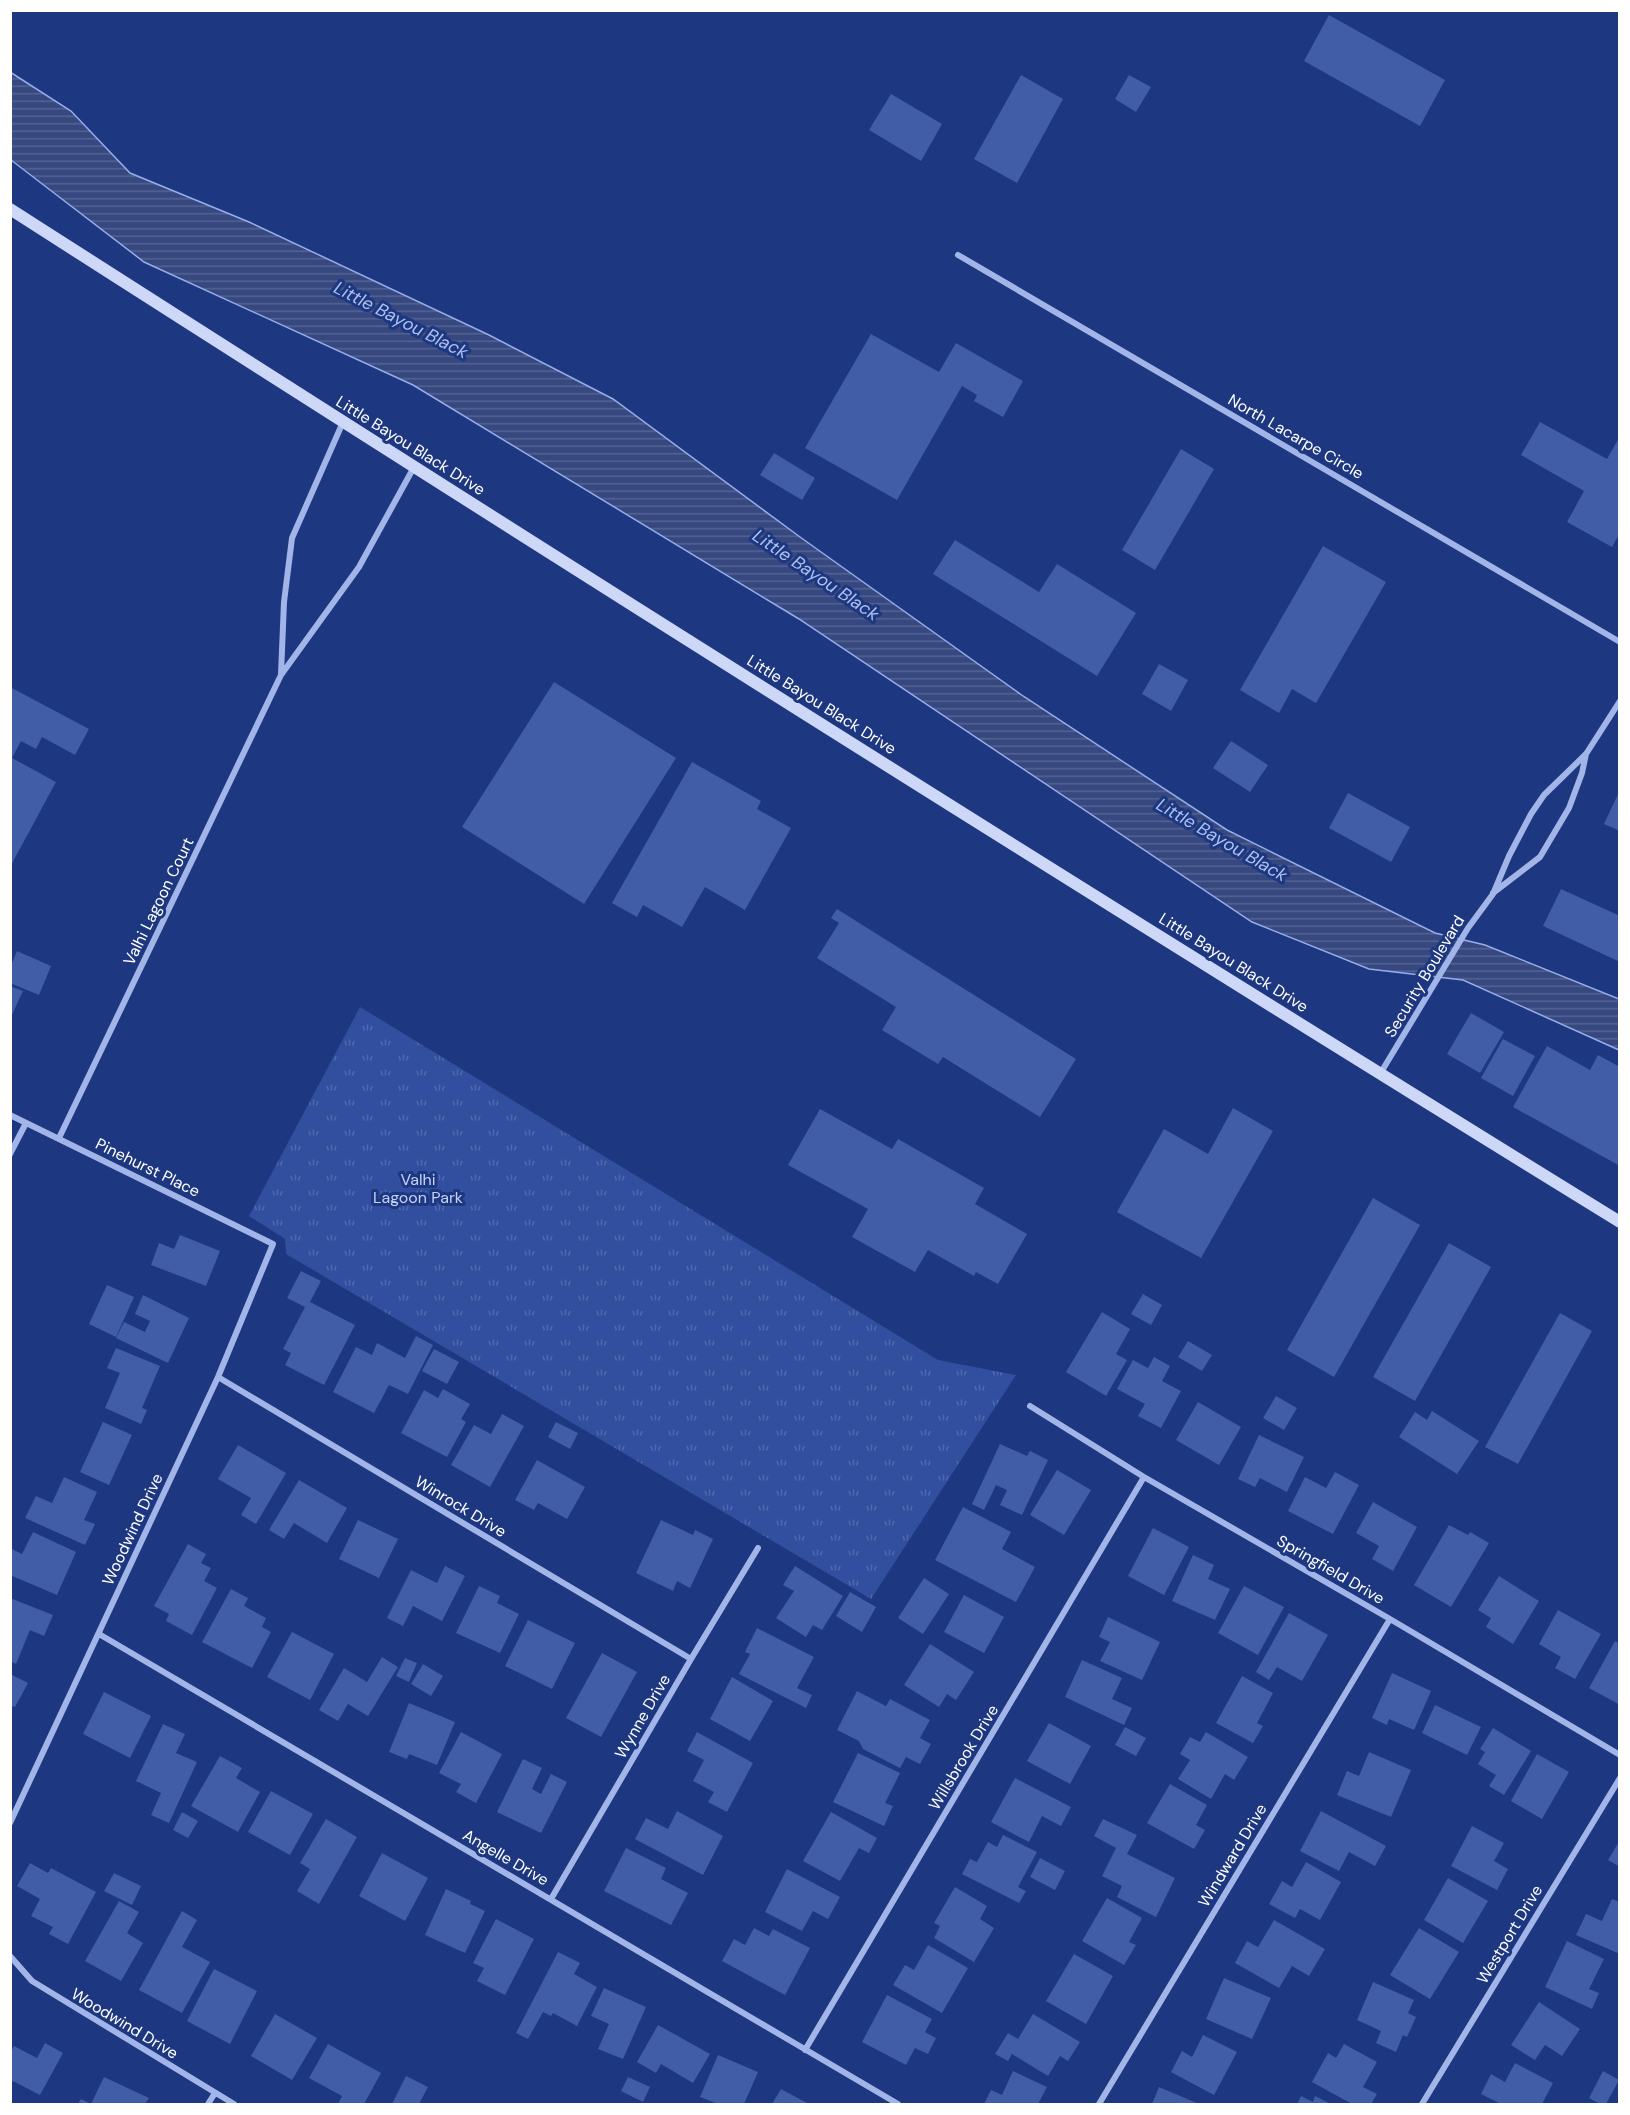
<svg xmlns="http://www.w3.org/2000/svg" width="1630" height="2115" font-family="'DM Sans',sans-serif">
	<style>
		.park { fill: url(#park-tufts) }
		.water { fill: url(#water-rules); stroke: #95adeb; stroke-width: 1.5 }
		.building { fill: #425da8 }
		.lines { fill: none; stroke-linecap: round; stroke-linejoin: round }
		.street { stroke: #a2b5e9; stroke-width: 6 }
		.secondary { stroke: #cdd7f7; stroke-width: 12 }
		.labels { text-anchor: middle; stroke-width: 6; stroke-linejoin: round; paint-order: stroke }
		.street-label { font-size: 16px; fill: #fff; stroke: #1d3780 }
		.park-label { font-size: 16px; fill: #c6d3f7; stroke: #1d3780 }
		.water-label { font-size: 18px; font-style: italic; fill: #adc0f1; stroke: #1d3780 }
	</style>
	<defs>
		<pattern id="park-tufts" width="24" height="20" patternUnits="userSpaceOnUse" patternTransform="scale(1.5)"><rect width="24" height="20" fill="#314e9f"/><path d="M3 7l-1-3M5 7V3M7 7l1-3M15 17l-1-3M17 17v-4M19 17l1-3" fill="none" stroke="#5069ad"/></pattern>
		<pattern id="water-rules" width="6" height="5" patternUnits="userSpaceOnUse" patternTransform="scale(1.5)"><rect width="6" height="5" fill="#36487f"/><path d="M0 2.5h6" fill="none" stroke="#546392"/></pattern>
	</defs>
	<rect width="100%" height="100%" fill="#1d3780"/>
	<path class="park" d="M360 1007 938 1360 1016 1375 871 1599 286 1254 285 1239 249 1216Z"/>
	<path class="water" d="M10 72 71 111 130 173 249 222 489 335 613 399 800 537 1023 696 1227 830 1435 933 1485 945 1619 999V1050L1463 980 1369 969 1252 922 799 619 413 385 144 262 11 160Z"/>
	<path class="building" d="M1329 15 1445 80 1420 126 1304 61Z
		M1021 75 1063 99 1017 183 974 159Z
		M1129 75 1151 87 1136 112 1115 99Z
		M891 94 942 124 921 161 869 130Z
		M871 334 939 372 956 343 1023 381 1003 417 974 401 977 395 962 386 897 500 805 448Z
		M1540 422 1607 459 1620 436V533L1612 547 1567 522 1584 491 1521 455Z
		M1181 449 1214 469 1155 570 1122 550Z
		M774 453 815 478 802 500 760 475Z
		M955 540 1039 592 1057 564 1136 613 1097 676 933 574Z
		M1323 546 1386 582 1316 703 1292 689 1279 713 1240 690Z
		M1159 664 1188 680 1171 711 1142 694Z
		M554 682 676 758 584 904 462 827Z
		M10 687 89 729 75 755 42 737 36 749 21 741 12 758 56 782 10 867Z
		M1231 741 1268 765 1250 792 1213 768Z
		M692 762 761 801 757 809 791 828 745 910 705 887 682 927 643 905 637 917 612 903Z
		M1620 790V831L1604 824Z
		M1348 793 1410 827 1391 862 1329 828Z
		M1561 889 1620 916V962L1543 926Z
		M837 909 1076 1059 1040 1117 943 1057 938 1064 882 1030 896 1007 817 958 839 923 831 918Z
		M17 951 51 966 39 995 10 983V968Z
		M10 986 23 991 10 1019Z
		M1471 1013 1504 1032 1480 1073 1447 1054Z
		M1503 1039 1535 1056 1513 1096 1481 1078Z
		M1547 1046 1590 1070 1598 1055 1620 1067V1166L1513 1107Z
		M1233 1108 1273 1131 1201 1258 1117 1212 1164 1129 1208 1154Z
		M820 1109 892 1149 898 1139 984 1188 975 1204 1027 1234 998 1284 976 1272 974 1276 928 1250 915 1272 852 1237 868 1209 788 1165Z
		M1373 1198 1420 1225 1334 1377 1287 1350Z
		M180 1235 220 1251 206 1286 151 1265 159 1243 174 1249Z
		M1449 1243 1491 1267 1415 1401 1373 1377Z
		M301 1271 321 1281 310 1302 355 1325 324 1385 285 1365 291 1353 283 1349 305 1307 287 1298Z
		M107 1285 134 1297 116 1337 89 1324Z
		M1143 1294 1162 1305 1151 1325 1131 1314Z
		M143 1295 189 1318 168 1363 116 1338 124 1322 145 1332 150 1321 135 1314Z
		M1102 1312 1130 1329 1116 1354 1127 1360 1106 1396 1066 1372Z
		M1560 1313 1592 1331 1518 1464 1485 1447Z
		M416 1336 433 1345 408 1394 389 1385 374 1413 333 1392 356 1347 372 1355 377 1343 405 1358Z
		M1188 1341 1212 1355 1202 1371 1178 1357Z
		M116 1348 160 1366 142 1408 147 1410 141 1424 105 1408 120 1373 107 1368Z
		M434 1349 459 1362 447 1384 422 1371Z
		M1154 1357 1170 1366 1162 1381 1181 1391 1161 1428 1138 1416 1145 1404 1117 1389 1133 1360 1148 1368Z
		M443 1389 470 1404 461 1419 466 1422 447 1457 401 1433 424 1390 438 1398Z
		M1276 1396 1297 1408 1284 1430 1263 1418Z
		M1198 1402 1241 1427 1219 1465 1176 1440Z
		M1432 1411 1479 1441 1457 1474 1399 1437 1415 1412 1427 1420Z
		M502 1414 524 1426 490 1487 451 1465 474 1425 491 1434Z
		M103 1422 132 1435 109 1485 80 1472Z
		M556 1422 578 1433 570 1449 548 1437Z
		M1259 1435 1304 1457 1287 1492 1260 1478 1255 1487 1238 1479Z
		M1000 1444 1027 1456 1030 1451 1048 1460 1022 1515 1000 1505 1007 1490 996 1485 984 1510 972 1504Z
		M238 1445 286 1473 256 1524 241 1515 251 1498 218 1479Z
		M537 1460 585 1487 567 1519 538 1503 534 1510 515 1500Z
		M1057 1470 1091 1490 1064 1535 1030 1515Z
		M1335 1472 1359 1485 1333 1534 1288 1511 1305 1477 1326 1488Z
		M64 1477 97 1492 84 1520 95 1524 85 1545 25 1518 36 1496 52 1503Z
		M299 1480 347 1508 327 1543 294 1523 284 1539 269 1530Z
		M1373 1502 1417 1527 1393 1571 1372 1559 1379 1546 1356 1533Z
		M963 1507 1011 1532 1002 1549 1035 1567 1016 1602 935 1560Z
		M358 1520 398 1539 379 1578 339 1559Z
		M661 1520 693 1535 695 1530 713 1539 690 1588 677 1581 673 1591 636 1573Z
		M1449 1525 1468 1535 1470 1532 1489 1543 1451 1607 1414 1585Z
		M1153 1528 1189 1547 1164 1595 1128 1576Z
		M33 1532 76 1552 57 1595 10 1575 12 1549 22 1554Z
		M188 1544 206 1554 201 1563 211 1568 204 1581 217 1588 192 1635 166 1621 169 1614 154 1606Z
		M1193 1555 1214 1565 1208 1579 1230 1589 1215 1620 1172 1601Z
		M445 1566 465 1576 442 1621 413 1606 403 1626 387 1618 411 1570 437 1583Z
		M795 1566 843 1596 822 1630 813 1625 806 1637 776 1618 794 1591 783 1585Z
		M1499 1576 1539 1601 1513 1644 1486 1627 1491 1618 1478 1610Z
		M924 1578 949 1594 923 1634 898 1618Z
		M479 1586 500 1596 497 1603 519 1614 500 1653 456 1633Z
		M1244 1586 1284 1607 1258 1655 1218 1633Z
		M231 1589 248 1598 244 1606 266 1618 262 1627 271 1632 252 1668 202 1642Z
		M850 1592 876 1607 862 1632 836 1616Z
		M964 1595 1004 1617 984 1653 944 1632Z
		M10 1598 53 1615 44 1636 30 1630 16 1664 10 1661Z
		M1558 1610 1601 1634 1575 1679 1555 1668 1561 1657 1539 1644Z
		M1289 1613 1328 1635 1302 1681 1277 1667 1269 1680 1256 1672Z
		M1108 1617 1160 1642 1142 1680 1100 1661 1110 1642 1099 1637Z
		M528 1620 575 1643 552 1689 505 1666Z
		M757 1628 814 1657 797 1688 812 1695 806 1708 739 1674 750 1654 745 1652Z
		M292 1632 334 1654 310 1700 267 1677Z
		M1615 1641 1620 1644V1705L1589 1688Z
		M930 1644 974 1672 956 1700 947 1694 939 1707 904 1685Z
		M602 1653 637 1672 601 1737 566 1718Z
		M382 1657 398 1667 368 1716 348 1704 338 1721 319 1710 344 1668 367 1682Z
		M405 1658 417 1663 409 1682 396 1676Z
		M1082 1660 1122 1678 1112 1699 1132 1708 1124 1725 1065 1697Z
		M423 1664 443 1676 431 1696 411 1684Z
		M1392 1673 1431 1691 1414 1730 1389 1719 1387 1725 1372 1718Z
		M10 1674 28 1683 15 1707 13 1706 10 1712Z
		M1242 1676 1273 1693 1257 1723 1263 1726 1253 1743 1216 1723Z
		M732 1677 773 1701 750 1741 710 1719Z
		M857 1691 886 1706 890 1699 930 1720 920 1738 931 1744 920 1764 906 1757 900 1768 863 1749 859 1741 837 1730Z
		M104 1692 151 1716 130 1758 83 1734Z
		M409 1703 455 1722 437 1765 409 1754 407 1759 389 1752Z
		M1435 1705 1481 1727 1467 1755 1422 1733Z
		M1049 1723 1091 1746 1070 1784 1027 1761Z
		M163 1724 185 1734 176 1753 197 1762 169 1823 151 1815 161 1793 136 1781Z
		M1125 1727 1146 1738 1136 1756 1115 1745Z
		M1493 1728 1531 1751 1504 1795 1489 1786 1496 1775 1478 1764 1485 1752 1480 1749Z
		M461 1732 502 1754 476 1803 456 1792 461 1784 439 1773Z
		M697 1732 753 1763 727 1812 708 1802 714 1792 693 1781 704 1760 687 1751Z
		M1206 1732 1248 1757 1234 1780 1225 1774 1211 1799 1178 1779 1190 1760 1180 1754 1190 1737 1200 1742Z
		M1369 1752 1411 1770 1391 1817 1337 1795 1347 1771 1359 1776Z
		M858 1753 900 1773 885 1803 893 1806 884 1826 833 1802Z
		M1537 1754 1569 1772 1542 1819 1511 1801Z
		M220 1756 242 1768 236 1778 260 1792 238 1832 191 1806Z
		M523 1759 542 1768 532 1789 541 1794 551 1774 567 1782 541 1833 497 1812Z
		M1015 1778 1071 1807 1061 1826 1042 1816 1029 1842 991 1822Z
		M1170 1784 1207 1805 1196 1825 1205 1830 1194 1849 1147 1823Z
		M271 1791 313 1814 290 1855 248 1832Z
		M677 1811 723 1836 703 1875 635 1839 646 1818 668 1829Z
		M1321 1811 1386 1846 1375 1866 1349 1852 1339 1871 1300 1851Z
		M182 1812 198 1821 188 1838 173 1830Z
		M831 1812 877 1838 869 1853 859 1848 840 1881 803 1861Z
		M326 1819 357 1837 319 1904 297 1891 310 1869 300 1863Z
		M1103 1819 1137 1835 1127 1854 1175 1878 1156 1917 1117 1897 1122 1886 1102 1876 1116 1848 1094 1836Z
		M1472 1826 1504 1843 1494 1861 1508 1869 1497 1890 1451 1866Z
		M1003 1835 1037 1852 1018 1887 1026 1891 1019 1903 962 1874 970 1859 977 1862 988 1842 997 1847Z
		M1620 1840V1867L1608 1860Z
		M626 1848 666 1868 661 1879 688 1893 671 1925 604 1891Z
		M382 1853 428 1878 405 1921 359 1896Z
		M1040 1858 1065 1871 1055 1890 1030 1877Z
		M1306 1862 1341 1882 1320 1920 1300 1909 1295 1918 1269 1904 1282 1881 1292 1887Z
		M30 1863 48 1873 51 1868 96 1892 68 1944 49 1934 53 1927 31 1916 40 1899 17 1886Z
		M787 1869 840 1897 828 1919 813 1911 802 1931 765 1912Z
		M114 1873 141 1886 132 1905 104 1891Z
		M1448 1878 1488 1901 1463 1943 1424 1920Z
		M955 1887 987 1906 980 1919 994 1928 974 1962 934 1938 940 1926 934 1923Z
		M446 1889 471 1901 470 1904 485 1911 465 1953 425 1935Z
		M1107 1898 1142 1918 1129 1942 1136 1945 1124 1965 1082 1941Z
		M1612 1899 1620 1902V1954L1576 1935 1586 1914 1602 1921Z
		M119 1901 139 1912 127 1933 143 1943 121 1981 85 1961Z
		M182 1911 197 1920 182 1947 210 1962 182 2013 139 1990Z
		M496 1919 534 1939 505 1995 477 1981 484 1968 473 1963Z
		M1274 1920 1325 1949 1309 1976 1292 1966 1279 1988 1235 1963 1247 1941 1258 1947Z
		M754 1928 769 1936 773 1929 810 1948 785 1995 722 1961 734 1939 745 1945Z
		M1419 1928 1459 1952 1430 1999 1390 1975Z
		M1567 1941 1604 1959 1589 1989 1599 1993 1592 2009 1545 1987Z
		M928 1945 968 1968 942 2013 893 1985 905 1965 914 1970Z
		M558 1952 580 1963 574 1974 597 1987 577 2026 553 2013 551 2016 543 2012 528 2039 516 2033Z
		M1074 1954 1113 1976 1086 2024 1046 2001Z
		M214 1969 257 1991 230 2044 187 2021Z
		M1224 1978 1271 1998 1252 2039 1206 2019Z
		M1373 1982 1414 2000 1408 2013 1416 2017 1407 2037 1403 2035 1396 2052 1376 2043 1381 2031 1357 2020Z
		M604 1988 646 2007 623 2059 598 2049 609 2024 591 2016Z
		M887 1995 932 2019 925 2032 936 2038 928 2054 915 2048 906 2065 862 2042Z
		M1539 2002 1580 2029 1562 2056 1545 2045 1535 2060 1511 2045Z
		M275 2014 317 2038 292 2080 251 2056Z
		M1033 2014 1080 2042 1068 2061 1060 2056 1048 2076 1012 2054 1008 2061 995 2054 1008 2033 1018 2039Z
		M658 2025 710 2054 693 2083 661 2064 656 2073 637 2062Z
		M1203 2035 1237 2052 1214 2095 1171 2072 1182 2051 1192 2057Z
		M45 2043 63 2053 40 2095 13 2081 10 2087V2053L14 2046 37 2058Z
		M328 2044 381 2073 364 2104H338L342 2096 309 2078Z
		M1344 2044 1377 2062 1363 2087 1377 2094 1371 2104H1352L1312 2082 1328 2053 1336 2058Z
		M718 2055 758 2072 744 2104H718L700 2097Z
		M1515 2063 1553 2083 1542 2104H1501L1481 2094 1491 2074 1505 2082Z
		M1013 2071 1047 2087 1038 2104H984L991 2090 1002 2095Z
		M1603 2071 1619 2080 1606 2104H1600L1589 2098Z
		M406 2076 428 2087 419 2104H392Z
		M104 2077 149 2098 145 2104H78L81 2099 91 2104Z
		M628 2077 650 2087 643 2102 621 2091Z
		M1159 2087 1199 2104H1152Z
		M781 2089 809 2104H772Z
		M1301 2096 1313 2102 1315 2096 1331 2104H1297Z"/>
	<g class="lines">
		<path class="street" d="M958 255 1620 642
			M281 674 284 602 292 538 343 422
			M1493 893 1540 857 1569 808 1582 773 1586 754 1620 701
			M1380 1074 1468 928 1493 894 1509 856 1531 814 1544 795 1586 754
			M10 1115 273 1244 218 1377 10 1823
			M59 1138 281 675 359 567 414 467
			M10 1154 26 1123
			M218 1377 691 1659
			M1030 1406 1144 1477 1390 1619 1620 1755
			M99 1634 898 2104
			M551 1899 691 1659 758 1548
			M10 1956 32 1981 234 2104
			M805 2050 1144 1477
			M208 2104 215 2093
			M1099 2104 1390 1619
			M1422 2104 1620 1778"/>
		<path class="secondary" d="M10 209C544 551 1080 889 1620 1222"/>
	</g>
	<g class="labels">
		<g class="street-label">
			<text transform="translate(1296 436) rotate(30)" y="6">North Lacarpe Circle</text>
			<text transform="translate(411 445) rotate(32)" y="6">Little Bayou Black Drive</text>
			<text transform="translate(822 704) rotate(32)" y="6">Little Bayou Black Drive</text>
			<text transform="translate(158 901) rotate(-64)" y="6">Valhi Lagoon Court</text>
			<text transform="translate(1234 962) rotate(32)" y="6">Little Bayou Black Drive</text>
			<text transform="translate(1424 976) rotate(-59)" y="6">Security Boulevard</text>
			<text transform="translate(148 1167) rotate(26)" y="6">Pinehurst Place</text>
			<text transform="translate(461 1506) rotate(31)" y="6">Winrock Drive</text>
			<text transform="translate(132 1529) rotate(-65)" y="6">Woodwind Drive</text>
			<text transform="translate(1331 1569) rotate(30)" y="6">Springfield Drive</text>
			<text transform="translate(642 1716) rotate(-60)" y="6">Wynne Drive</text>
			<text transform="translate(963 1757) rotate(-59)" y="6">Willsbrook Drive</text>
			<text transform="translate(1232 1855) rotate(-59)" y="6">Windward Drive</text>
			<text transform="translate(506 1857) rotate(30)" y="6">Angelle Drive</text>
			<text transform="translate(1509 1934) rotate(-59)" y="6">Westport Drive</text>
			<text transform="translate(125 2023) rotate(31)" y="6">Woodwind Drive</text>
		</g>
		<g class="park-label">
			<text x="418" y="1185">Valhi<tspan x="418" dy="18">Lagoon Park</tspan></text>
		</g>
		<g class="water-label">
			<text transform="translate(401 320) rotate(27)" y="6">Little Bayou Black</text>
			<text transform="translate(816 575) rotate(34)" y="6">Little Bayou Black</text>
			<text transform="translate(1222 840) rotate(30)" y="6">Little Bayou Black</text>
		</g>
	</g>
	<rect width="1630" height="2115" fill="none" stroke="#ffffff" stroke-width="24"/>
</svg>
